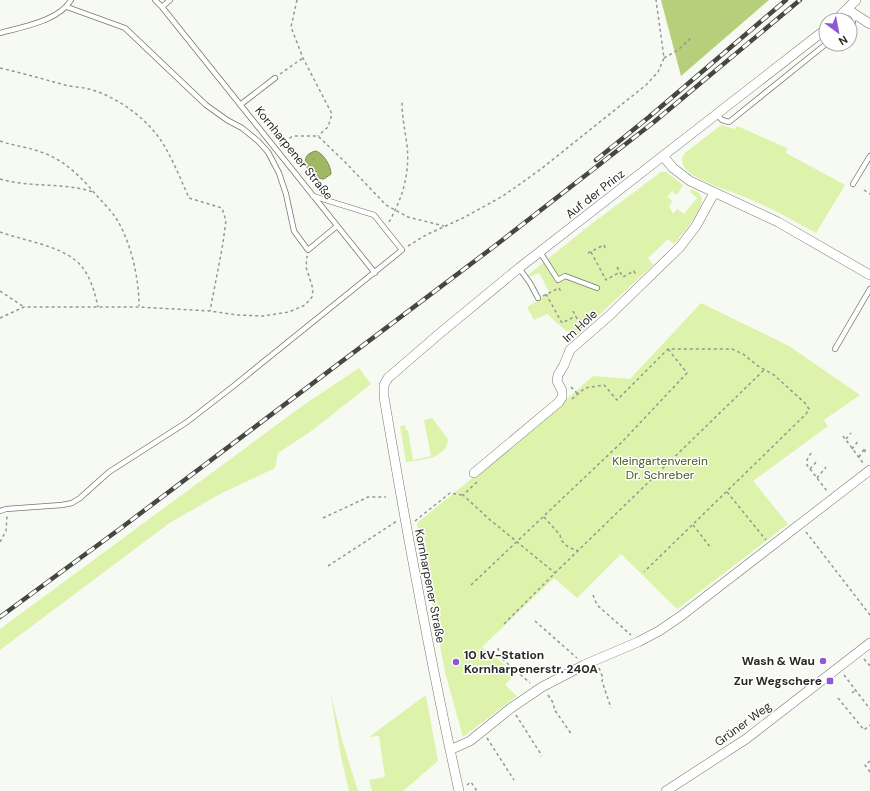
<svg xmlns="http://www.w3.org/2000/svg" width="870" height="791" font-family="'DM Sans',sans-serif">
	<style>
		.green { fill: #ddf2ab }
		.forest { fill: #b7cf7b }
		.water { fill: #a1b764; stroke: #7d8c51 }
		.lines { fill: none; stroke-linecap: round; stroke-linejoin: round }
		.service-casing { stroke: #757770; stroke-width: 6 }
		.minor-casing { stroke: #757770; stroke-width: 10 }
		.path { stroke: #959792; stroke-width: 1.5; stroke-dasharray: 3 3; stroke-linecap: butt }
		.service { stroke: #fff; stroke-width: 4.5 }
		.minor { stroke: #fff; stroke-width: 9 }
		.rail-casing { stroke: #464743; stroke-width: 4.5 }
		.rail { stroke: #fff; stroke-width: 3; stroke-dasharray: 9; stroke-linecap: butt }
		.poi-dot { fill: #8f59d2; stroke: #fff; stroke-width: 1.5 }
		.labels { text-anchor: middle; stroke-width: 3; stroke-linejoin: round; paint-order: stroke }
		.street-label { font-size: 12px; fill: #282926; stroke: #fff }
		.park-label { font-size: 12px; fill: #4a591d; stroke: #fff }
		.poi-label { font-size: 12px; font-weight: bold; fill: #282926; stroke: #fff; text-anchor: end }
	</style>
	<rect width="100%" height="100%" fill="#f7faf2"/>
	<path class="green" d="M721 125 735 129 737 126 787 148 786 153 845 185 816 233C798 223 780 213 761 204 739 193 714 188 693 175 686 171 682 165 682 158L685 153Z
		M661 172H666L683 185 677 195 672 191 667 197 673 201 669 206 673 214 677 209 684 214 697 198 690 192 691 189C694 191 699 192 701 196 707 206 681 236 674 244L668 239 648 258 653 265 574 338 547 314 534 320 527 307 550 293 539 273 529 277 528 275 590 225Z
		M701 303 789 346 860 395 824 420 828 426 753 481 788 524 677 609 621 554 577 598 554 578 482 647 516 673 505 685 517 696 463 737 445 672 417 523 528 433 593 376 630 379Z
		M359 368 371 384 310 432 278 453 275 468 222 493 171 522 0 650V629L305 404Z
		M432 418 448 439C447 459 421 460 406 462L400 426 405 425 406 430H408L413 460 431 456 424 420Z
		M330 691 343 743 358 791H349L341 757Z
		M426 696 438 761 403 791H372L369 780 385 777 379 736 369 737 423 697Z"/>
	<path class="forest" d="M661 0H769L681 76Z"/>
	<path class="water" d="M316 151C324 154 331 166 331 174L324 179C309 179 295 155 316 151Z"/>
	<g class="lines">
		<g class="service-casing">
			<path id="service" d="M155 0 162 7 375 273
				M67 7 125 28 206 105 227 120 242 128 258 141 268 152 279 173 286 194 294 231 308 250 337 226
				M162 7 170 0
				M850 26 852 25 855 14
				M0 33C22 27 59 21 71 0
				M240 105 275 78
				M716 114 722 120 729 122 826 44
				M853 184 870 156
				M540 252 558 280 565 276 597 288
				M519 268 530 283 538 298
				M835 349 870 289
				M0 511 6 509 62 505 72 503 80 498 109 472 187 422 231 388 402 250 374 215 313 196"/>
		</g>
		<g class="minor-casing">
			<path id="minor" d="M847 9 870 24
				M836 20 856 0
				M663 156 673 168 690 181 778 222 870 275
				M474 473 559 402 562 397V391L557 381 558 375 564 365 570 350 610 315 680 247 696 226 714 193
				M450 750 470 741 511 708 542 687 584 665 638 642 659 631 681 616 870 470
				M459 791C430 660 406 528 384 397V385L388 378 439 334 519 268 826 29
				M666 791 746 739 870 643"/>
		</g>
		<path class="path" d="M297 0 291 27 303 58 332 114 328 127 318 136
			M664 58 678 50 691 38
			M0 68C22 73 43 79 65 85 72 87 81 87 89 89 115 96 144 116 160 139 172 157 180 178 189 198L222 208 226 221 222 249 210 311
			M280 74 303 58
			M0 141C14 146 28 147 41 152 62 159 78 174 92 190 100 200 109 208 116 218 131 242 139 278 139 306
			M279 144 293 136H318L345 162 386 205 408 217 444 226
			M310 153 314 160
			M0 179C31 188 63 182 93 192
			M864 190 870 194
			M389 222C403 197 410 173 407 145 405 130 402 117 402 102
			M0 232C24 241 66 246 82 267 91 278 95 293 98 307
			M408 246 426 235 463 218 503 196 541 169 646 85 658 72 664 58 656 0
			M591 252 606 280 620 272
			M588 253 604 245 605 248
			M617 267 623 277 634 271 636 276
			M0 291 24 307
			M546 294 562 323 576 316
			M543 296 559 288 561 292
			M573 311 582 328
			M0 318 24 307H139L210 311 237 315 263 316 289 312 305 305 312 297 313 289 306 267 307 256
			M578 321 590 315 592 319
			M571 387 578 394
			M572 399 585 388 604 385 617 400 668 349H732L743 354 758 366 774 375 805 403 809 409 806 414 644 572
			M843 436 863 463
			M846 439 851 433
			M852 449 859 440
			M811 453 807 460V465L827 491
			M859 457 865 448V454
			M810 469 818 460
			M817 478 826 467
			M477 482 463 495 489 519 555 573
			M727 492 766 540
			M544 517 560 535 561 540 568 547 578 551
			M323 518 368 497H386
			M415 521 450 493 462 495
			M693 525 711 548
			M806 532 870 615
			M0 542 6 531 7 516
			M328 566 397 521
			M471 585 622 442 687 373 668 349
			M593 595 597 605 631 635
			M535 621 577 658
			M504 624 555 573 764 370
			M498 648 500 657 530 683
			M864 659 870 666
			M599 668 603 678 602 681 611 708
			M844 675 870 709
			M852 693 856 690
			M548 695 554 704V709L572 735
			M838 698 864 730 870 725
			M516 715 542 756
			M487 738 514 780
			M870 761 865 765 870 772
			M467 785 471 782 477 791"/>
		<use href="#service" class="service"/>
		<use href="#minor" class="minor"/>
		<g class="rail-casing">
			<path id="rail" d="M596 160 649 117 786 0
				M0 617 121 528 496 245 654 122 800 0"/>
		</g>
		<use href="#rail" class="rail"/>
	</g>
	<g class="poi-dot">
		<circle cx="823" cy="661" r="4"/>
		<circle cx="456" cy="662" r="4"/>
		<rect x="826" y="677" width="8" height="8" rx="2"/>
	</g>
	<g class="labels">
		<g class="street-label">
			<text transform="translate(294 153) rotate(51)" y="4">Kornharpener Straße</text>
			<text transform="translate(595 194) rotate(-38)" y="4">Auf der Prinz</text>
			<text transform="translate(580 326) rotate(-43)" y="4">Im Hole</text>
			<text transform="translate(430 586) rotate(79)" y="4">Kornharpener Straße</text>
			<text transform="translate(743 724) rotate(-36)" y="4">Grüner Weg</text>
		</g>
		<g class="park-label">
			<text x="660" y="465">Kleingartenverein<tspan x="660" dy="14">Dr. Schreber</tspan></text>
		</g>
		<g class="poi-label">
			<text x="464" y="659" text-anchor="start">10 kV-Station<tspan x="464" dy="14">Kornharpenerstr. 240A</tspan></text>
			<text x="815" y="665">Wash &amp; Wau</text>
			<text x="822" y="685">Zur Wegschere</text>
		</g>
	</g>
	<g transform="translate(838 32) rotate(148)"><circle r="19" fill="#ffffff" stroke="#a9a9a8"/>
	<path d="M0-3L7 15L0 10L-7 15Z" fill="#8f59d2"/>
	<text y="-6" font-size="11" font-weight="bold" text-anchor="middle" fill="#282926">N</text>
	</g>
</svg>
